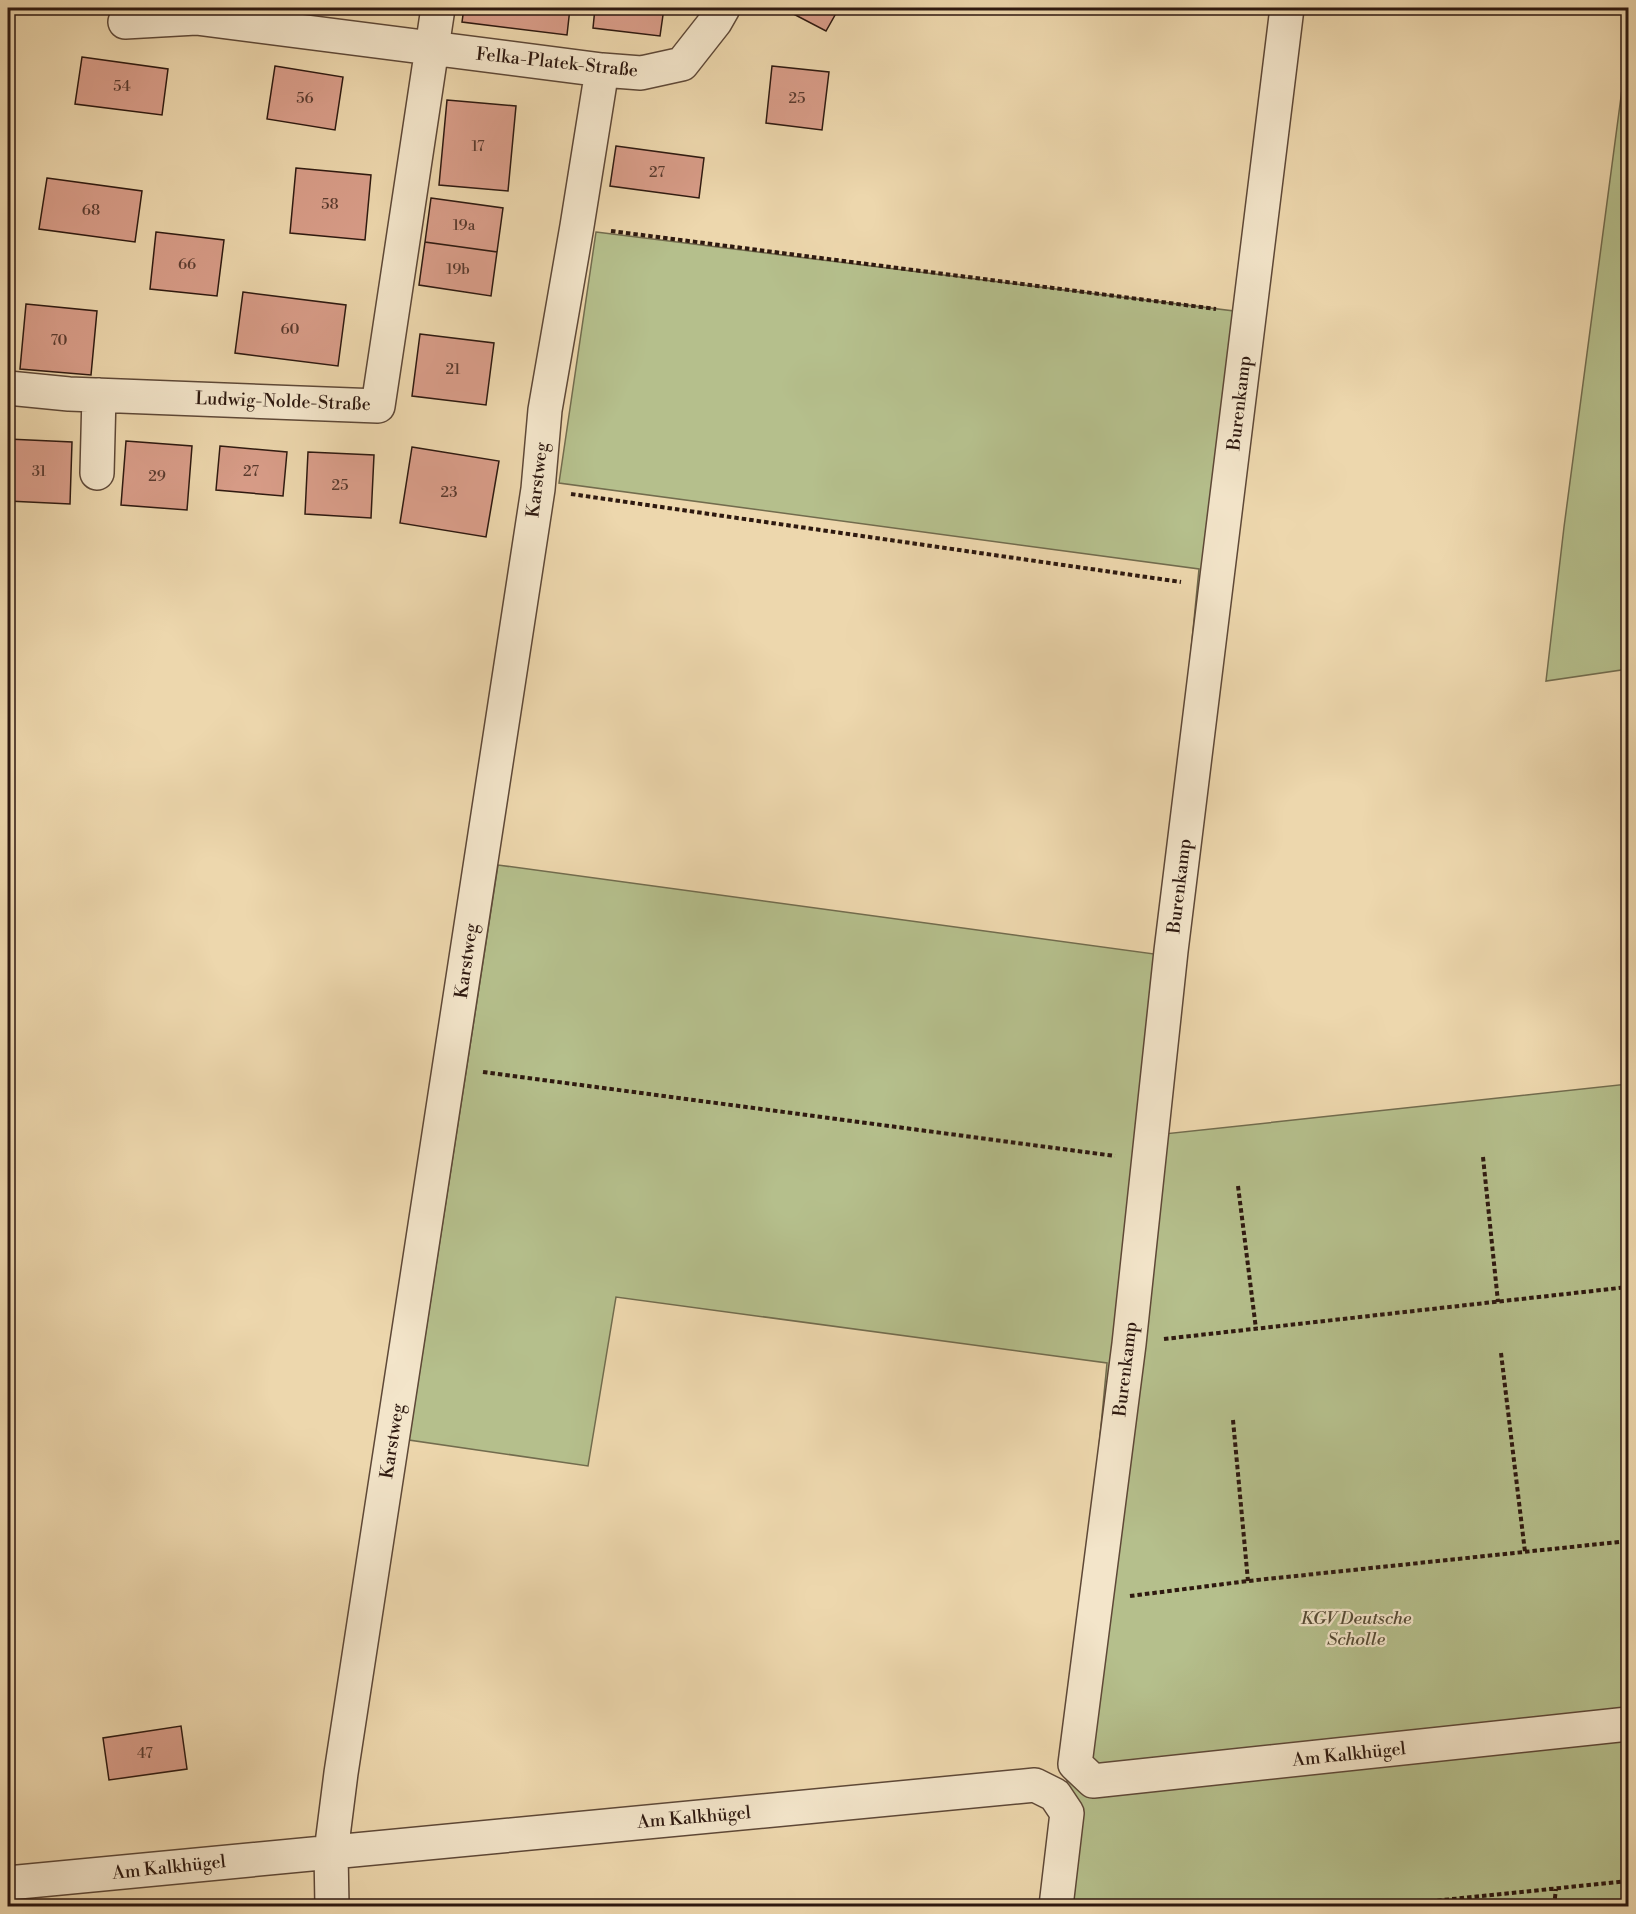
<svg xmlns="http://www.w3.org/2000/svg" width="1636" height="1914" font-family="'Libre Bodoni',serif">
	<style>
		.green { fill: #b5bf8c; stroke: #726c4e; stroke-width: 1.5 }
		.building { fill: #d99d89; stroke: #2e1910; stroke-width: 1.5 }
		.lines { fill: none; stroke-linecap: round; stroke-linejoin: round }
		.minor-casing { stroke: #5e4837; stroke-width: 36 }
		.path { stroke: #2e1910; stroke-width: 4; stroke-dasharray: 4.5 3; stroke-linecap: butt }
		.minor { stroke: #f3e5ca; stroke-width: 33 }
		.labels { text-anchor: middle; stroke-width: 4.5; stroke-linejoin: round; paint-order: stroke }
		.number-label { font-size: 15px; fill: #593a2e }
		.street-label { font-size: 18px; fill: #2e1910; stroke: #f3e5ca }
		.park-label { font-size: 18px; font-style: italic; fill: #564b35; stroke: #f3e5ca }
	</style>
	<rect width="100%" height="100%" fill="#edd7ad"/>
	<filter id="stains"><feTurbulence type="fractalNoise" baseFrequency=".00333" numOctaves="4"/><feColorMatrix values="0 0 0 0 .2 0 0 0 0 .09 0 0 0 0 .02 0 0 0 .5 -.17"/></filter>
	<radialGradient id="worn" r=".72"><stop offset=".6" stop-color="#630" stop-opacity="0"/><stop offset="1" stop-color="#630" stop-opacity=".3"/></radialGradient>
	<path class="green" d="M1628 44V669L1546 681 1564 527Z
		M596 232 1250 313 1155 1135 1628 1084V1906H1055L1107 1363 616 1297 588 1466 409 1440 498 865 1161 955 1199 569 559 483Z"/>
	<path class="building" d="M464 8H570L567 35 462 22Z
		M595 8H664L660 36 593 28Z
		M782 8H839L826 31Z
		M82 57 168 69 162 115 75 104Z
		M275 66 343 77 335 130 267 119Z
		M772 66 829 72 822 130 766 123Z
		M447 100 516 106 508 191 439 185Z
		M616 146 704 158 699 198 610 186Z
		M296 168 371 175 365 240 290 233Z
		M47 178 142 191 135 242 39 229Z
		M431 198 503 208 497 252 425 242Z
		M156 232 224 240 217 296 150 289Z
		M425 242 497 252 491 296 419 285Z
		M243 292 346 305 338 366 235 353Z
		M26 304 97 311 91 375 20 369Z
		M420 334 494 343 486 405 412 396Z
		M8 439 72 442 70 504 8 501Z
		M126 441 192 446 187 510 121 505Z
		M220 446 287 452 283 496 216 490Z
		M412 447 499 461 486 537 400 523Z
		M308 452 374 455 371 518 305 514Z
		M181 1726 187 1769 109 1780 103 1738Z"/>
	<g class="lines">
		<g class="minor-casing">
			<path id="minor" d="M1287 8 1171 951 1129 1344 1075 1764 1093 1781 1628 1724
				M125 22 196 18 602 70 641 73 682 64 715 22 723 8
				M8 388 69 394 378 406 438 8
				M97 473 99 395
				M8 1883 1035 1785 1055 1795 1067 1813 1056 1906
				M332 1906 331 1852 341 1773 538 489 545 410 577 226 602 70"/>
		</g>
		<path class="path" d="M611 231 1216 309
			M1626 341 1628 342
			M571 494 1181 582
			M483 1072 1115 1156
			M1483 1157 1498 1302
			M1238 1186 1256 1329
			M1164 1339 1628 1287
			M1501 1353 1525 1552
			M1233 1420 1248 1581
			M1130 1596 1248 1581 1628 1541
			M1385 1906 1628 1881
			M1554 1906 1556 1889"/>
		<use href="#minor" class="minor"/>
	</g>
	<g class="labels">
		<g class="number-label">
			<text x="122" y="91">54</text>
			<text x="305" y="103">56</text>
			<text x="797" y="103">25</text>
			<text x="478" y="151">17</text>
			<text x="657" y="177">27</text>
			<text x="330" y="209">58</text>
			<text x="91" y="215">68</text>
			<text x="464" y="230">19a</text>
			<text x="187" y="269">66</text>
			<text x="458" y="274">19b</text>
			<text x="290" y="334">60</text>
			<text x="59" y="345">70</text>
			<text x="453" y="374">21</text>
			<text x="39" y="476">31</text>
			<text x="251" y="476">27</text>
			<text x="157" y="481">29</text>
			<text x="340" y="490">25</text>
			<text x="449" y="497">23</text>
			<text x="145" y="1758">47</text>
		</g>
		<g class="street-label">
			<text transform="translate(557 62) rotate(6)" y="6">Felka-Platek-Straße</text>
			<text transform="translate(283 401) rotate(2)" y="6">Ludwig-Nolde-Straße</text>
			<text transform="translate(1239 403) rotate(-83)" y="6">Burenkamp</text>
			<text transform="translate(537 480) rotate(-83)" y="6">Karstweg</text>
			<text transform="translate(1179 886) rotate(-83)" y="6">Burenkamp</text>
			<text transform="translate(466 961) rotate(-82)" y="6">Karstweg</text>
			<text transform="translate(1125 1369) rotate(-83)" y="6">Burenkamp</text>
			<text transform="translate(392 1441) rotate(-81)" y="6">Karstweg</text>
			<text transform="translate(1349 1754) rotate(-6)" y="6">Am Kalkhügel</text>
			<text transform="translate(694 1817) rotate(-5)" y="6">Am Kalkhügel</text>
			<text transform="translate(169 1867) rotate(-6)" y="6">Am Kalkhügel</text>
		</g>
		<g class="park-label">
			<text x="1356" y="1624">KGV Deutsche<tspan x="1356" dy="21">Scholle</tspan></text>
		</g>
	</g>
	<rect width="1636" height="1914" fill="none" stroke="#edd7ad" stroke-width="30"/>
	<rect x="9" y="9" width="1618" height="1896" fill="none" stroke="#2e1910" stroke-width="3"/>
	<rect x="15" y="15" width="1606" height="1884" fill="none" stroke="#2e1910" stroke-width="1.5"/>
	<rect width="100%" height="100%" filter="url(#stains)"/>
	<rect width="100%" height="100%" fill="url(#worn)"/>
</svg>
